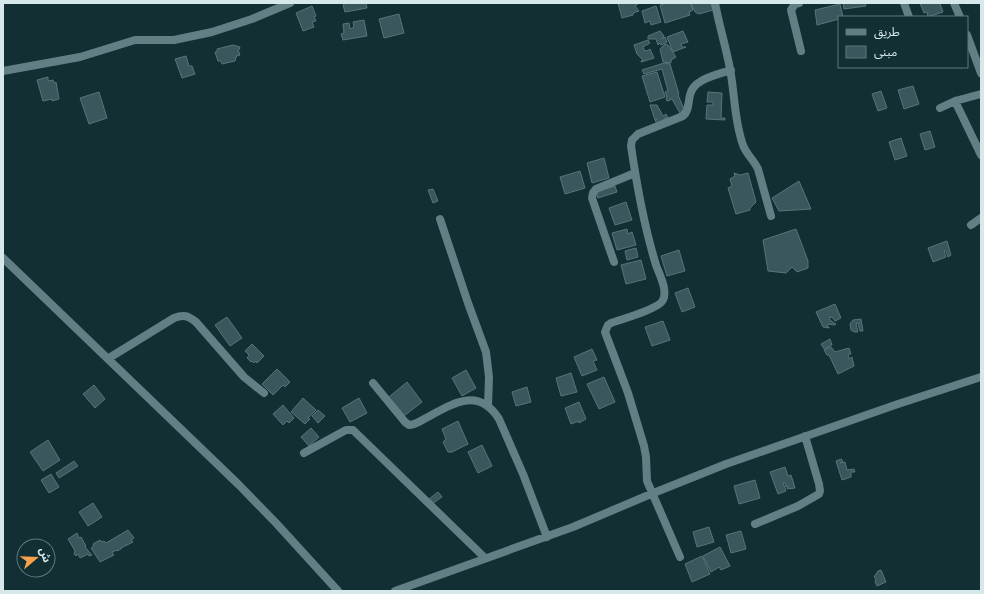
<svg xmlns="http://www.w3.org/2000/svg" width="984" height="594" font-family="Georgia,'Noto Sans Arabic',serif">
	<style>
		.building { fill: #39575c; stroke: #567479 }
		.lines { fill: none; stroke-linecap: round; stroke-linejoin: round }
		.minor { stroke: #617f85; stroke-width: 8 }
	</style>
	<rect width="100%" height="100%" fill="#122f34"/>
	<path class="building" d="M345 3H366L367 8 345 12 343 5 345 4Z
		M618 3H639L635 6 639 11 633 13V15L622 18Z
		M667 3H690L693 10 689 12 690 15 665 23 660 5Z
		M691 3H711L713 10 699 14 695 12Z
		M843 3H865L866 6 844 9Z
		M920 3H942L940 4 943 12 928 17 927 12 924 13Z
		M840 4 843 17H839V19L817 25 815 10Z
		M312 6 316 16 314 17 316 21 312 22 314 27 303 31 296 13Z
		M656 6 661 22 651 25 650 21 645 23 642 11Z
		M399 14 404 33 384 38 379 19Z
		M364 20 367 36 343 40 341 34 344 33 343 24 349 23 350 29 354 27 353 22Z
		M660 31 664 36 662 39 665 37 667 42 661 45 660 43 658 45 656 39H648V36Z
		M683 31 688 42 681 44 682 47H686L673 52 667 37Z
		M648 40 650 43 643 47 644 50 647 51 650 49 654 58 641 62V61L643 60 637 54 634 45Z
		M665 44 668 45 676 57 671 60V63L663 62 660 49Z
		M233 45 240 47 238 52 240 53 239 56 237 55 235 61 222 64 221 61H218L215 52H217V49Z
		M186 56 189 66H192L195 74 182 78 175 59Z
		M664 63 670 64 679 94 678 95 684 109 680 113 672 99 668 101 666 100 667 97 665 92 668 91 662 69 644 74 642 70Z
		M657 72 665 97 650 102 642 76Z
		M48 77V81L53 80 54 83 56 82 59 99 52 101V99L43 101 37 80Z
		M913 86 919 104 904 109 898 90Z
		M881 91 887 108 878 111 872 94Z
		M99 92 107 118 89 124 80 98Z
		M708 92 722 93 721 118H725V120L706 119 707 105H713V102H707Z
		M650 105H657L663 116 666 114 668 118H665V119L658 123 655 121 657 119 655 120Z
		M930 131 935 147 925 150 920 134Z
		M901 138 907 156 895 160 889 142Z
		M604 158 609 178 592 183 587 163Z
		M580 171 585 188 565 194 560 177Z
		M734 173 740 175 748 173 756 202 750 208V210L736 214 728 188 732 186 730 179 735 176Z
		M799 181 811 209 779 211 772 198Z
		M615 186 617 192 598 198 596 192Z
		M433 189 438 201 433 203 428 190Z
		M626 202 632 220 615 225 609 208Z
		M627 229 628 234 632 232 636 245 617 250 612 233Z
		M796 229 808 261V268L797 272 792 267 786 273 768 271 763 240Z
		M947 241 951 255 948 257 946 251H944L946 257 933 262 928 248Z
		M636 248 638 257 627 260 625 251Z
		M679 250 685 271 667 276 661 256Z
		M641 260 646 279 626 284 621 265Z
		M688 288 695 307 682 312 675 293Z
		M835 304 841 318 835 321 832 317 829 318 831 321 836 324 834 325 828 324 827 326 829 327V328L823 327 816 312Z
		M227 317 242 338 230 346 215 325Z
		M861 319 863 331H860L858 323 856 324 858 332H854L851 330 850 324 853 320Z
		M663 321 670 340 652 346 645 327Z
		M830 339 832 345 824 349 821 344Z
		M252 344 264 356 257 363 256 361 254 363 252 361 251 362 247 358 249 355 245 351Z
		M831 347 835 352 849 348 851 354H848L849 359 852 357 854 366 838 374 829 355H827L824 350Z
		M592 349 597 360 593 361 597 370 582 376 574 357Z
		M277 369 290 382 285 387 283 385 273 395 262 384Z
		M466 370 476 388 462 396 452 378Z
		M571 373 577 392 561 396 556 378Z
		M604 377 615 402 599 409 587 384Z
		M407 382 422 402 404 416 389 397Z
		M94 385 105 399 95 408 83 394Z
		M527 387 531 402 516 406 512 392Z
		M303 398 316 410 308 418 310 419 305 424 291 412Z
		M359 398 367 413 350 422 342 408Z
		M579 402 586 419 579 423V421L571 424 565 408Z
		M283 405 294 418 289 423 287 421 283 425 273 414Z
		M318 410 325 416 318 423 312 416Z
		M458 421 468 444 452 452H448L443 442 446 439 442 429Z
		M311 428 319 437 309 446 301 437Z
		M48 440 60 460 43 471 30 452Z
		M482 445 492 466 478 473 468 452Z
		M841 459 843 461 840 463 845 462 847 470 854 469 855 472H851V477L842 480 836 461Z
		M74 461 78 466 59 478 56 473Z
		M785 467 788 476 791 475 795 488 787 489 788 486 786 487 785 483H783L786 491 778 494 770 472Z
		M51 474 59 487 49 493 41 480Z
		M755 480 760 498 739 504 734 486Z
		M438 492 442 497 432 504 429 499Z
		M93 503 102 517 88 526 79 512Z
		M709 527 714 542 697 547 693 532Z
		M128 530 134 538 131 540 133 542 121 548V549L117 551V550L112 552 114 555 100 562 91 548 94 546 93 544 100 540 102 542 104 541 106 543Z
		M741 531 746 549 731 553 726 535Z
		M77 533 79 538 81 537 86 546 85 547 92 555 89 556 88 554 80 558 78 554 76 556 74 554 75 551 68 539Z
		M720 547 730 566 721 570 719 567 711 572 703 556Z
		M702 556 710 574 692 582 685 564Z
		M881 570 886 582 877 586 875 581 876 579 874 577 878 571Z"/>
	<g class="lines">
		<path class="minor" d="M715 3C719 25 726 47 730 69 735 95 734 120 743 145 746 154 754 160 758 169L771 216
			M799 3 795 4 791 10 801 51
			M904 3 909 17
			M954 3 960 17
			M967 35 981 73
			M3 71 80 57 135 40H174L212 32 252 19 290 3
			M955 101 981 155
			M940 108 955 101 981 94
			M440 219 468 303 486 352 489 377 488 406
			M971 225 981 218
			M3 258 238 484 276 523 338 591
			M614 262 592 198 593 193 596 189 635 173
			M109 358 174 318C184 314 188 316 196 322L244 377 264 393
			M373 383 405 422 409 425C415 425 420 421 426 418 452 404 478 386 499 419L523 474 547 537
			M304 453 346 430H353L485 558
			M755 524 798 506 819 494 820 491 819 484 805 436
			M680 557 647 481 646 457 644 446 628 393 605 332 608 325 611 323C622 319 659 309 663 300 668 290 659 274 656 265 644 226 637 187 631 146L632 140 638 134 683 116C689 111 688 103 690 95 693 79 717 75 731 70
			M395 591 573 527 651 494 726 464 898 404 981 377"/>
	</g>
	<rect width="984" height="594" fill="none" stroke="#d7e8eb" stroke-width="8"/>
	<rect x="838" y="16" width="130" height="52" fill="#122f34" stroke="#61797d"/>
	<rect x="846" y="29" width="20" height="6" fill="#617f85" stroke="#61797d"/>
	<text x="874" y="36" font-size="12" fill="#d7e8eb">طريق</text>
	<rect x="846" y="46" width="20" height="12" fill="#39575c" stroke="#61797d"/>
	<text x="874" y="56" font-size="12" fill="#d7e8eb">مبنى</text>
	<g transform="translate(36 558) rotate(71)"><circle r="19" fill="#122f34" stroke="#61797d"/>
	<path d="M0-3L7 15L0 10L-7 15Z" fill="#f8a14b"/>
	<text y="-6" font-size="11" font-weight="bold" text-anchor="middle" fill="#d7e8eb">ش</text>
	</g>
</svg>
